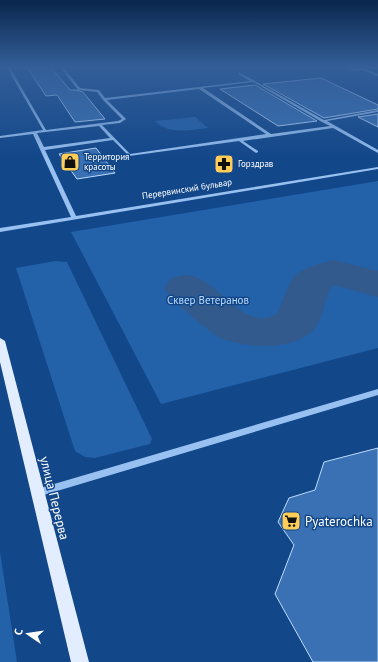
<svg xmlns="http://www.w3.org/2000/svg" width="378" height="662" font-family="'PT Sans',sans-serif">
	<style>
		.green { fill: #2361a9 }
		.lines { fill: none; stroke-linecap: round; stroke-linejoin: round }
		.river { fill: #335a8c; fill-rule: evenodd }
		.building { fill: #3a71b4; stroke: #bedbfc }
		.minor { fill: #98c1f1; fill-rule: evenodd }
		.major { fill: #e2edff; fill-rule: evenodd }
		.labels { text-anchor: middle; stroke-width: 3; stroke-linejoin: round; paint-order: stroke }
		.far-poi-label { font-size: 9px; fill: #fff; stroke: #12478a; text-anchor: start }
		.far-street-label { font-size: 9px; fill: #fff; stroke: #12478a }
		.park-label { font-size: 11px; fill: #bedbfc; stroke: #12478a }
		.near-street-label { font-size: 13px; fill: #fff; stroke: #12478a }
		.near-poi-label { font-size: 13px; fill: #fff; stroke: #12478a; text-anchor: start }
	</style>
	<rect width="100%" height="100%" fill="#12478a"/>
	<path class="green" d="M195 117 208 128C191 130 168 135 155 121Z
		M378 181V348L161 404 71 232Z
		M55 261 67 262 152 439 150 444 95 458 85 457 75 451 16 268Z
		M0 552 17 662H0Z"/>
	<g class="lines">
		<path class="river" d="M334 260 378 271V297L334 285C324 292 325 322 310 333 288 351 246 348 221 338 209 333 171 299 164 288L170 279C174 278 180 275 185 275 218 275 243 336 278 313 294 272 291 271 334 260Z"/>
	</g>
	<path class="building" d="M26 66H50L70 90H76L83 92 105 119 75 122 57 95 46 96Z
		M321 78 378 105V109L324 118 263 84Z
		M255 85 317 121 278 126 220 89Z
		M378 114V127L358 117Z
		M96 148 115 173 77 179 59 154Z
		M378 448V662H313L275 594 294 545 278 522 289 498 315 490 324 462Z"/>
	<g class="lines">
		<path class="minor" d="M6 66H9L46 130 118 121 122 119 103 100 97 92 78 90 59 66H62L80 88 99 90 105 98 250 81 238 74 239 72 324 120 378 110V112L327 121 378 150V153L333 128 243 141 258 151V152L256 153 239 141 129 156 113 140 45 150 76 216 378 167V169L0 232V228L71 217 33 134 0 138V136L43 130ZM253 82 322 122 330 126 271 134 203 88ZM199 89 266 134 130 154 102 125 120 123 126 119 107 100ZM99 126 110 138 44 147 37 133Z
			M378 66V68L365 69 378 74V76L361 70 351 71 350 70Z
			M378 389V395L37 497 34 496 32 493 34 490 37 489Z"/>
		<path class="major" d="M0 338 5 341 89 662H71L0 362Z"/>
	</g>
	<linearGradient id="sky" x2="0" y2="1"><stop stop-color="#0a274c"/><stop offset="0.42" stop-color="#335e98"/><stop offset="1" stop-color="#335e98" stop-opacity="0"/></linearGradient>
	<rect width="378" height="159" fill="url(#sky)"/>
	<defs>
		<g id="shop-square" transform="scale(1)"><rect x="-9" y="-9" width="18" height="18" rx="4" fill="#ffcd58" stroke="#12478a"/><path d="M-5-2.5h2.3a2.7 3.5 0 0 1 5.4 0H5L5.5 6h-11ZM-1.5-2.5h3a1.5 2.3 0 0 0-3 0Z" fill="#111"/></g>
		<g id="pharmacy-square" transform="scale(1)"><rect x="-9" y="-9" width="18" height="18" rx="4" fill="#ffcd58" stroke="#12478a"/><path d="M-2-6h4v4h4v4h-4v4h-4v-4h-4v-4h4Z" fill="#111"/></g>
		<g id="supermarket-square" transform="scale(1)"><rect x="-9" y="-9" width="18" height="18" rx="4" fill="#ffcd58" stroke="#12478a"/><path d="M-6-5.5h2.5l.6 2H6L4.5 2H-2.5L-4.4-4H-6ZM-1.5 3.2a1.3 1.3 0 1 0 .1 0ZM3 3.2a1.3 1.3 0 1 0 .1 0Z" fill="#111"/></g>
	</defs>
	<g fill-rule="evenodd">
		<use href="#shop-square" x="70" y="162"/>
		<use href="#pharmacy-square" x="224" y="164"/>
		<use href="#supermarket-square" x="291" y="521"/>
	</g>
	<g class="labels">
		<g class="far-poi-label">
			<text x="84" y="160">Территория<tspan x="84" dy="10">красоты</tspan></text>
			<text x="238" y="167">Горздрав</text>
		</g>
		<g class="far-street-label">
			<text transform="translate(187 189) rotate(-9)" y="3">Перервинский бульвар</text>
		</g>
		<g class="park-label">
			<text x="208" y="304">Сквер Ветеранов</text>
		</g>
		<g class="near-street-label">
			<text transform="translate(55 498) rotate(76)" y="5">улица Перерва</text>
		</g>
		<g class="near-poi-label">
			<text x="305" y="526">Pyaterochka</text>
		</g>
	</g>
	<g transform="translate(28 634) rotate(283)" stroke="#12478a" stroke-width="3" paint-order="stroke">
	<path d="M0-3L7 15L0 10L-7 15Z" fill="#ffffff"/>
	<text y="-6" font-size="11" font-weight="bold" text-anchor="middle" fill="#ffffff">С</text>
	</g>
</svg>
